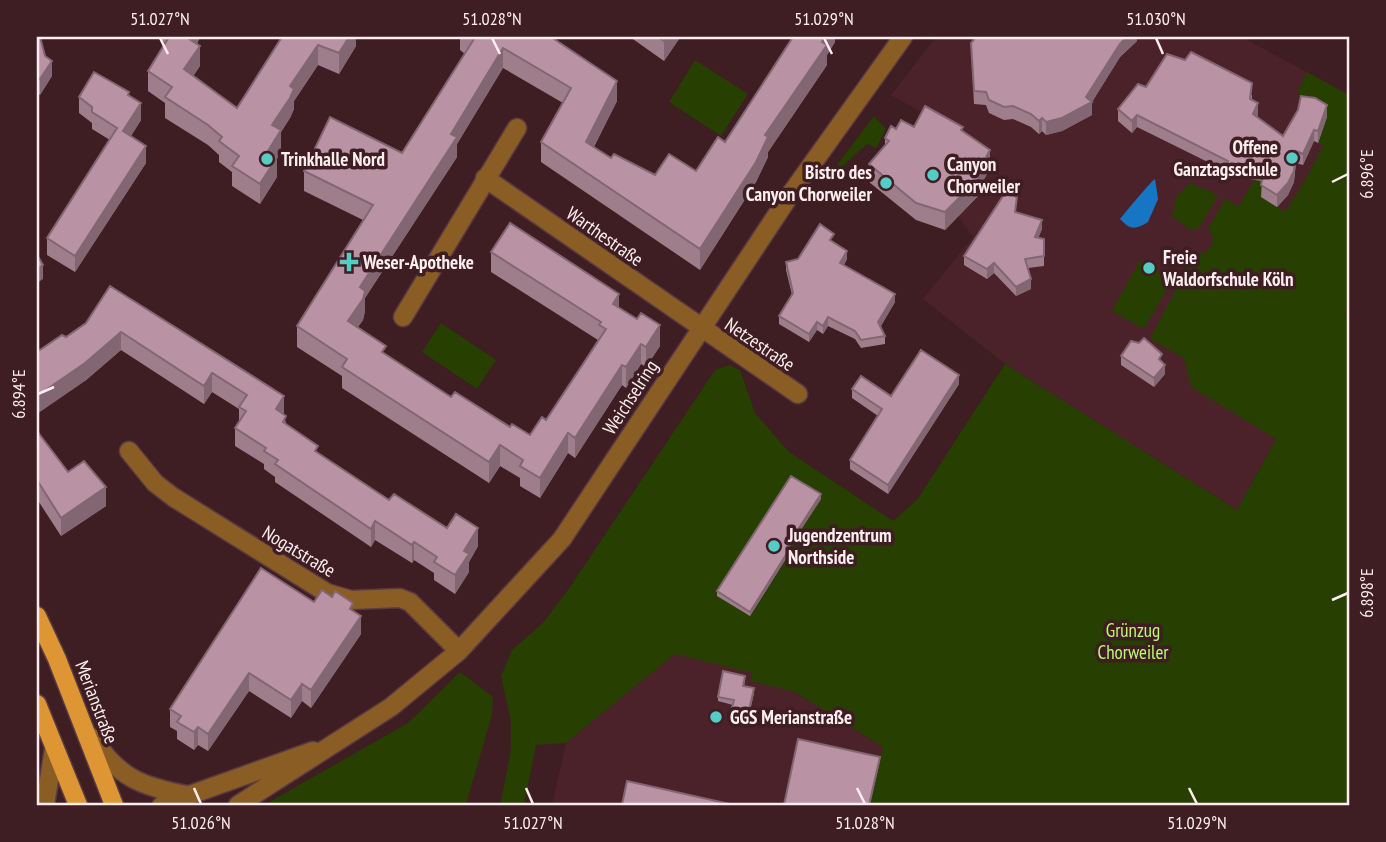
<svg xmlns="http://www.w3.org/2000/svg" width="1386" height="842" font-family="'PT Sans Narrow',sans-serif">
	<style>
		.built { fill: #4c222a }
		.green { fill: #273f00; fill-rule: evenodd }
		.water { fill: #1776c3 }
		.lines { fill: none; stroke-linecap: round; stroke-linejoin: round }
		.minor-casing { stroke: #593a40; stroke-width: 21 }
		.major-casing { stroke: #593a40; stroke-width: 21 }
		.minor { stroke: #8a5d25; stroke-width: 18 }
		.major { stroke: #de9533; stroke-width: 18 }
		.wall { fill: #9f7e8c }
		.shaded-wall { fill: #826672 }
		.building { fill: #b992a3; stroke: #826672; stroke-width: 2 }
		.ticks { fill: none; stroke: #fceef0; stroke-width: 2.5 }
		.poi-dot { fill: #55cdc6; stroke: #3e1d23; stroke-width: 2.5 }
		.labels { text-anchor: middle; stroke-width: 7; stroke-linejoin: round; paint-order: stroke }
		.poi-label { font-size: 19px; font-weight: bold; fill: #fceef0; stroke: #3e1d23; text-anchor: start }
		.street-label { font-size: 19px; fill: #fceef0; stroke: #3e1d23 }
		.park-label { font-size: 19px; fill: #bdfa74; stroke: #3e1d23 }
		.neatline { fill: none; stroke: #fceef0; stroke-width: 2.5 }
		.ticks-label { font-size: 18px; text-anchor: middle; fill: #fceef0 }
	</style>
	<rect width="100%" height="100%" fill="#3e1d23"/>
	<path class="built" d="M936 37H1242L1349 95V307L1237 510 1005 364 923 299 973 237 958 216 978 196 944 125 891 95Z
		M675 654 753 673 752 681 795 692 883 747 870 805H552L566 743Z"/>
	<path class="green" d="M695 60 748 94 721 136 669 102Z
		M1307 72 1349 95V305L1342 318 1349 307V805H870L883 747 795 692 751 681 752 673 675 654 566 743 536 745 524 805H500L511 750V722L501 676 512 650 543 623 570 587 715 370 729 365 740 370 755 413 789 452 893 521 917 500 1005 364 1237 510 1276 439 1191 387 1184 358 1150 339 1195 253H1204L1212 246 1213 236 1208 229 1225 199 1239 206 1258 173 1263 172 1262 197 1285 212C1300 191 1310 169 1324 146L1318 143 1327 117 1315 110 1301 107 1298 90ZM820 499 786 553 789 555 750 616 745 555Z
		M874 116 886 129 876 148 867 144 836 172 833 170Z
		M1190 183 1218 195 1200 227 1192 231 1172 216 1177 196Z
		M1140 260 1173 279 1144 329 1112 311Z
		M441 323 496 360 477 389 422 352Z
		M460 672 493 697 492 715 466 805H264L408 723Z"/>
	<path class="water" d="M1155 179 1158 199 1148 222C1135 230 1130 230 1120 219 1125 213 1151 181 1155 179Z"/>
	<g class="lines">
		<g class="minor-casing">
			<path id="minor" d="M485 178 798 394
				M403 317 517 128
				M129 451 155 483 173 497 327 593 351 600 400 598 410 602 459 651
				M93 738C118 778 143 787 187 795
				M45 805 54 749
				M162 805 313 751
				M238 805 391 707 459 651 562 539 790 195 903 37"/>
		</g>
		<g class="major-casing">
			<path id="major" d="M37 616 57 659 114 805
				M37 704 78 805"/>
		</g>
		<use href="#minor" class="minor"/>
		<use href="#major" class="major"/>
	</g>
	<path class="wall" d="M37 37 45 56 52 76 40 95 37 93Z
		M160 37H200L197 44 200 66 193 76 237 108 282 37H356V46L339 74 318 65 294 101V109L290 118 281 132V151L277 157V177L260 204 232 186V172L219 162V155L208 145 165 118V103L148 91V71L165 43 160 40Z
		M460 37H551L617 101 594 147 611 158 655 175 696 171 725 142 835 37V42L827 55V65L768 152V157L756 182 700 270 541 162V142L563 103 503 68 457 144V157L365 298V311L363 320 358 327 386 355 451 397 510 427 530 435 546 420 598 340 491 272V252L619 307 660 346 646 367 641 364 626 388 622 385 575 458 568 453 540 498 520 486V478L500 466 489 483 342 388V376L297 347V326L363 220 304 191V171L402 153 465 54 460 50Z
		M630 37H679V39L664 61Z
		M1137 37V41L1120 57 1092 102V115L1062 131 1046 135 1042 131 1039 134 1031 127 1013 119 1004 120 989 113 986 105 974 104 971 43Z
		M1146 87 1252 95V100L1258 115 1257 117 1283 136 1327 117 1318 143 1314 141 1303 165 1296 163 1294 182 1288 195 1277 207 1261 197 1262 181 1228 176V172L1137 127 1132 133 1118 121V109Z
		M129 96 141 120 131 136 146 163 75 272 47 255V238L110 140 92 129V123L79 113V97Z
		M914 127 963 131 990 168 979 189V195L945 230 916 220 869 182V164L885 145V138L896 129Z
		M1016 212 1042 229 1038 238 1044 239V266L1028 268 1031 289 1016 296 994 273 987 279 964 265V256Z
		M834 242 847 259 844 265 895 302 881 326 885 336V344L861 348 855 339 828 326 823 334 817 330 809 342 779 324V316L792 295 786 270V262L798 259Z
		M110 286 284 414 286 424 318 453 389 500 447 528 478 546 469 562V572L455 594 434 580V573L414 560 412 563 375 540 371 547 275 482V477L264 469V464L235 446V428L239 422V409L212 392 204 404 121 350 85 381 66 337 86 323Z
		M1121 356 1162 363 1165 374 1154 387 1121 365Z
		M959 384 888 494 850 469V460L878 416 852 398V389L891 396Z
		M37 431 68 472 106 506 61 536 37 499Z
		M821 499 788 549 789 554 750 616 717 596V591Z
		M314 602 353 611 361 634 311 708 302 701 291 718 249 691 208 751 198 745 194 750 177 739V731L170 727V709Z
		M745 681 744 686 754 693 748 720 731 716 733 705 718 701V697Z"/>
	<path class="shaded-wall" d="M189 37H200L188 59V38Z
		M349 37H356V46L339 74V53Z
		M667 37H679V39L664 61V41Z
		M825 37H835V42L827 55V65L768 152V157L756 182 700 270V249L765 135Z
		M1127 37H1137V41L1120 57 1092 102V115L1062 131 1046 135V122L1086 97 1120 44Z
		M318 45V65L294 101V109L290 118 281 132V151L277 157V177L260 204V184L268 151 272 125 290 86Z
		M200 46V66L184 90V69Z
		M503 48V68L457 144V157L365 298V311L363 320 348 341V321L360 287Z
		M52 61V76L40 95V79Z
		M617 81V101L586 162V142Z
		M141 103V120L123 148V131Z
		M1258 103V115L1253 126V114Z
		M1327 105V117L1318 143V131Z
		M1137 115V127L1132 133V121Z
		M1042 118V131L1039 134V121Z
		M1314 130V141L1303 165V154Z
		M146 146V163L75 272V256Z
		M990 150V168L979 189V195L945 230V212L976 175Z
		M1296 151 1294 182 1288 195 1277 207V195Z
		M1042 220V229L1035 246V237Z
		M847 251V259L840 271V263Z
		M994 263V273L987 279V269Z
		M43 265V279L37 283V269Z
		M1031 279V289L1016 296V287Z
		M619 294V314L613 304Z
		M895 294V302L878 330V322Z
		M828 317V326L823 334V326Z
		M817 322V330L809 342V334Z
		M660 325V346L646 367V347Z
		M121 332V350L85 381 37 414V396Z
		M641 344V364L626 388V367Z
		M622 365V385L575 458V438Z
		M1165 365V374L1154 387V378Z
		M212 373V392L204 404V386Z
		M959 375V384L888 494V485Z
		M284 396V415L276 409Z
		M568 433V453L540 498V478Z
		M500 445V466L489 483V462Z
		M106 487V506L61 536V518Z
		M821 494V499L786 553V548Z
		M375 521V540L371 547V529Z
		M478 528V546L469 562V572L455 594V575L464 551Z
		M414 542V560L412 563V545Z
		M789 550V554L750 616V612Z
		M361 616V634L311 708V690Z
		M249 673V691L208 751V734Z
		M302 684V701L291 718V700Z
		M198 727V745L194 750V732Z
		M880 757V761L870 805H869Z"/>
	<path class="building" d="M37 37H40L45 56 52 61 40 79 37 77Z
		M169 37H189L188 38 200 46 184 69 237 108 282 37H349L339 53 318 45 290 86 294 89 290 98 272 125 281 130 268 151 277 157 260 184 232 166 239 156 219 141 222 137 208 125 165 97 172 87 148 71Z
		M470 37H551L617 81 586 142 611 158 614 154 655 175 669 154 696 171 718 137 725 142 793 37H825L822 42 827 45 765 135 768 137 756 162 700 249 541 142 571 88 503 48 451 134 457 137 360 287 365 291 363 299 348 321 386 346 382 352 451 397 455 392 510 427 512 424 530 435 542 417 546 420 606 329 599 325 601 322 491 252 510 223 619 294 613 304 637 319 641 313 660 325 646 347 641 344 626 367 622 365 575 438 568 433 540 478 520 466 523 460 500 445 489 462 342 367 347 359 297 326 373 205 304 171 330 117 402 153 474 39Z
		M658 37H667L664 41Z
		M976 37H1127L1120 44 1086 97 1092 102 1062 118 1046 122 1042 118 1039 121 1031 114 1013 106 1004 107 989 100 986 92 974 91 971 43Z
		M1191 52 1252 83 1250 99 1258 103 1253 114 1283 136 1298 110 1301 96 1315 98 1327 105 1318 131 1314 130 1303 154 1296 151 1294 171 1288 183 1277 195 1261 185 1264 170 1228 164V161L1137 115 1132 121 1118 109 1138 84 1146 87 1167 54 1185 60Z
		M94 72 129 92 128 95 141 103 123 131 146 146 75 256 47 238 117 128 92 112V107L79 97Z
		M925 106 963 127 961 130 990 150 976 175 979 178 945 212 916 203 869 164 889 141 885 138 891 126 896 129 901 120 914 127Z
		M1005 193 1017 197 1015 212 1042 220 1035 237 1044 239V256L1025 259 1031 279 1016 287 994 263 987 269 964 256Z
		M820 224 834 234 830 240 847 251 840 263 895 294 878 322 885 336 861 340 855 331 828 317 823 326 817 322 809 334 779 316 793 293 786 262 798 259Z
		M37 255 43 265 37 269Z
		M110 286 284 396 276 409 286 416 283 422 318 446 315 451 389 500 394 494 447 528 456 514 478 528 464 551 469 554 455 575 434 562 437 557 414 542 412 545 375 521 371 529 275 464 278 460 264 451 266 448 235 428 246 411 239 407 247 395 212 373 204 386 121 332 85 363 37 396V352L62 335 66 337 86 323Z
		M1144 338 1162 354 1159 359 1165 365 1154 378 1121 356 1131 341 1139 343Z
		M921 350 959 375 888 485 850 460 882 409 852 389 861 376 891 396Z
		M37 431 68 472 84 461 106 487 61 518 37 480Z
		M791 476 821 494 786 548 789 550 750 612 717 591Z
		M261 568 314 602 322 590 332 597 335 591 353 603 350 609 361 616 311 690 302 684 291 700 249 673 208 734 198 727 194 732 177 722 181 716 170 709Z
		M723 671 745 676 743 686 754 688 748 715 731 711 734 700 718 697Z
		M798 739 880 757 869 805H784Z
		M627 781 734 805H622Z"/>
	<path class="ticks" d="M160 38 168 54M492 38 500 54M824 38 832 54M1156 38 1163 54M1332 182 1348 174M38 394 54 387M1332 600 1348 593M194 788 201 804M526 788 533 804M857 788 865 804M1189 788 1197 804"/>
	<g class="poi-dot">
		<circle cx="1292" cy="158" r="7"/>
		<circle cx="267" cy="159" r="7"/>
		<circle cx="933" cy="175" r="7"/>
		<circle cx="886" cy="183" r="7"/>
		<path d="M345.5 251.5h7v7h7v7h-7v7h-7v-7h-7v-7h7z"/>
		<circle cx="1149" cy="268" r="7"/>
		<circle cx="774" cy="546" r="7"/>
		<circle cx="716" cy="717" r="7"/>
	</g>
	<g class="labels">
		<g class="poi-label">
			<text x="1278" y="154" text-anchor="end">Offene<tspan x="1278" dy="22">Ganztagsschule</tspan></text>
			<text x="281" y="166">Trinkhalle Nord</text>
			<text x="947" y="171">Canyon<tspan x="947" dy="22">Chorweiler</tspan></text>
			<text x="872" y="179" text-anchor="end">Bistro des<tspan x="872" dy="22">Canyon Chorweiler</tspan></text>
			<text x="1163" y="264">Freie<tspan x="1163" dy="22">Waldorfschule Köln</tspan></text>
			<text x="363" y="269">Weser-Apotheke</text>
			<text x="788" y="542">Jugendzentrum<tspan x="788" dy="22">Northside</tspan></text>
			<text x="730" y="724">GGS Merianstraße</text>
		</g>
		<g class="street-label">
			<text transform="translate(605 236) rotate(35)" y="7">Warthestraße</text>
			<text transform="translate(760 344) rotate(34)" y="7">Netzestraße</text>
			<text transform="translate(630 397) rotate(-57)" y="7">Weichselring</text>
			<text transform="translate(299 551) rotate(31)" y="7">Nogatstraße</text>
			<text transform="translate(97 702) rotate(69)" y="7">Merianstraße</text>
		</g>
		<g class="park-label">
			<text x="1133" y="637">Grünzug<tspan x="1133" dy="22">Chorweiler</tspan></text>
		</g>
	</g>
	<rect width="1386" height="842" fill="none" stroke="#3e1d23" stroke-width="77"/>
	<rect x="38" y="38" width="1310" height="766" class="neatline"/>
	<g class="ticks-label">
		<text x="160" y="25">51.027°N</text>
		<text x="492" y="25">51.028°N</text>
		<text x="824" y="25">51.029°N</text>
		<text x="1156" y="25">51.030°N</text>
		<text transform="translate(1367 174) rotate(-90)" y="6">6.896°E</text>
		<text transform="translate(19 394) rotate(-90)" y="6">6.894°E</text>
		<text transform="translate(1367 593) rotate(-90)" y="6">6.898°E</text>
		<text x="201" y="829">51.026°N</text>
		<text x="533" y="829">51.027°N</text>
		<text x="865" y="829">51.028°N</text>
		<text x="1197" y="829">51.029°N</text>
	</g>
</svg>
